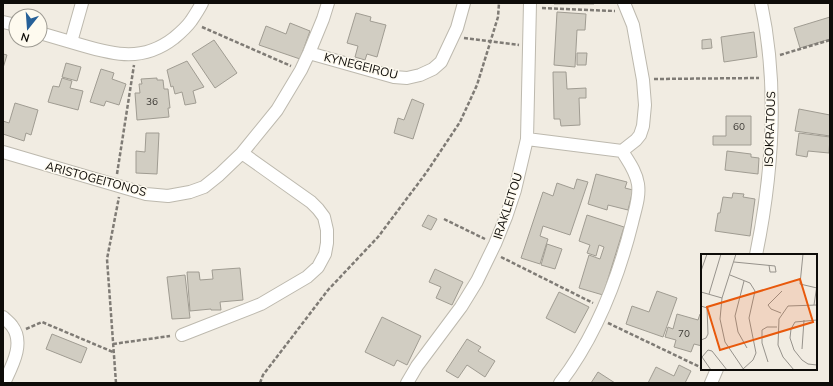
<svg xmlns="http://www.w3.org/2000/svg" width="833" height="386" font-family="Mulish,sans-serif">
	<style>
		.building { fill: #d1cdc2; stroke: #a09c92 }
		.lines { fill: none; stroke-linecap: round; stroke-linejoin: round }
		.street-casing { stroke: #bdb9ae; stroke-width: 14 }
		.path { stroke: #7f7b75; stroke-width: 2.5; stroke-dasharray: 4 2; stroke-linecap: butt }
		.street { stroke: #fff; stroke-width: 12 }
		.labels { text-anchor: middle; stroke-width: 3; stroke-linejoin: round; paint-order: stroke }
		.number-label { font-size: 10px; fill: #3f3c37 }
		.street-label { font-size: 12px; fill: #0e0c09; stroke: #fefaef }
		.inset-road { fill: none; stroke: #96928b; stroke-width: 1 }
		.view { fill: #e8590c; fill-opacity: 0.15; stroke: #e8590c; stroke-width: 2 }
		.inset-edge { fill: none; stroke: #0e0c09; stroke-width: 2 }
	</style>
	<rect width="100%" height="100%" fill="#f1ece2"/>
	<path class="building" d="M554 3H594V4H554Z
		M557 12 586 14 585 30H577L575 67 554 65Z
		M356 13 371 17 370 21 386 25 377 57 367 54 365 60 355 57 358 46 347 43Z
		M830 17V39L800 48 794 28Z
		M290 23 310 31 300 59 259 45 266 26 286 34Z
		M754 32 757 57 724 62 721 37Z
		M711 39 712 48 702 49V40Z
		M214 40 237 73 215 88 192 54Z
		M577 53H587L586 65H577Z
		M3 54 7 55 3 68Z
		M187 61 204 87 193 91 196 103 185 105 182 92 175 94 173 86 171 87 167 70Z
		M66 63 81 67 77 81 62 77Z
		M101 69 114 73 112 79 126 84 119 105 106 101 104 106 90 102Z
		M553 72H566L567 89 586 88V98H579L580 125 561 126 560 119H554Z
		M62 78 72 81 70 88 83 91 78 110 48 102 53 86 59 87Z
		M157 78V80H163L164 89H168L170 108H168L169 117 137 120 135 93H140L139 84H142L141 79Z
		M412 99 424 104 413 139 394 133 398 118 404 120Z
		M15 103 38 110 31 135 26 133 24 141 3 134V121L9 123Z
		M799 109 830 115V136L795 131Z
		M726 116H751V145H713V136H726Z
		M146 133H159L157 174 136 173V151L145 152Z
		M799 133 830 137 829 153 808 151 807 157 796 155Z
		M727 151 751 154V157L759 158 758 174 725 170Z
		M596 174 627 182 625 188 633 190 628 210 608 205 607 210 588 204Z
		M577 179 588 182 570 235 543 226 540 236 548 239 540 264 521 258 543 192 553 196 557 183 574 189Z
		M733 193 744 194 743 197 755 199 750 236 715 231 718 213H720L723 197 732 198Z
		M428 215 437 219 431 230 422 226Z
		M587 215 624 227 603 295 579 288 589 255 600 259 604 247 599 245 596 256 587 253 590 245 579 241Z
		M547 244 562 249 555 269 541 265Z
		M240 268 243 300 220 302 221 310H211V309L190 311 187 272H199L200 280 213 279 212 270Z
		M435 269 463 282 452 305 436 298 441 287 429 282Z
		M185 275 190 318 172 319 167 277Z
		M657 291 677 298 663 337 626 324 632 306 649 312Z
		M559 292 589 307 575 333 546 318Z
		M677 314 698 320 700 314 702 315V346L694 344 691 352 674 347 676 340 665 337 668 327 673 329Z
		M382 317 421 336 407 365 397 360 394 366 365 352Z
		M52 334 87 348 81 363 46 349Z
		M467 339 481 347 478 351 495 361 485 377 467 365 458 378 446 371Z
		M679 365 691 371 685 383H648L656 367 674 376Z
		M598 372 615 383H591Z"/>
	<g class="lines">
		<g class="street-casing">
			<path id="street" d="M3 22 16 25
				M40 33C54 37 67 41 81 45 115 55 143 62 174 38 180 33 186 28 191 21 195 15 199 9 202 3
				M71 42 82 3
				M309 53 394 77 407 78 420 75 433 69 441 62 457 28 464 3
				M527 139 622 151 636 140 640 135 643 126 645 105 643 80 633 25 624 3
				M3 152 146 194 168 196 190 192 204 187 219 175 242 153 277 110 301 70 309 53 323 19 328 3
				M756 255C773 172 779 87 761 3
				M3 317C6 320 10 323 12 326 25 343 12 366 4 383
				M182 335 261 304 307 277 318 267 325 254 327 243V230L324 217 318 209 311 202 242 153
				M407 383 417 366 461 307 477 281 495 244 506 217 515 190 527 139 530 3
				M560 383C596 336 618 279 632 223 635 210 640 197 638 184 636 171 628 161 622 151
				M711 383 717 369"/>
		</g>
		<path class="path" d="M542 8 615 11
			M202 27 291 66
			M464 38 519 45
			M780 55 830 40
			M654 79 759 78
			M117 174 134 65
			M444 219 485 239
			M501 257 593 303
			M608 323 702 368
			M26 329 42 322 113 352
			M113 344 170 336
			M116 383 107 259 119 197
			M260 383 263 375 328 290 378 237 426 173 460 122 477 85 498 17 499 3"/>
		<use href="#street" class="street"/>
	</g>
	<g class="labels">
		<g class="number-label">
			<text x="152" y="105">36</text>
			<text x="739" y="130">60</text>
			<text x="684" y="337">70</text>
		</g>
		<g class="street-label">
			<text transform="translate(361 66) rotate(14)" y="4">KYNEGEIROU</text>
			<text transform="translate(770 129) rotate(-88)" y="4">ISOKRATOUS</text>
			<text transform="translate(96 179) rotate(15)" y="4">ARISTOGEITONOS</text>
			<text transform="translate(508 206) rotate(-72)" y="4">IRAKLEITOU</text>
		</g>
	</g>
	<g transform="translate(701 254)">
		<rect width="116" height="116" fill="#f1ece2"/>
		<path class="inset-road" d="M35 0 21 44 19 65 24 88 43 116M102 0 99 30 116 34M33 8 74 12 75 18H69L68 11M0 17 6 0M29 21 49 29 54 37 48 64 55 99 52 106 42 115M43 27 34 62 37 78 46 94M0 38 21 44M8 40 20 0M113 51 116 31M0 52 6 54 7 80 5 84 0 86M80 59 70 55 67 51 81 37M116 66 94 68 90 75 89 84 93 96 101 106 107 110 116 111M101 95 103 66M67 108 61 89V76L66 73H76M10 116 1 103 7 96 11 97 26 116M93 116 82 103 77 91 78 65 87 52 116 51"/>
		<path class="view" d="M99 25 112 68 19 96 6 53Z"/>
		<rect width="116" height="116" class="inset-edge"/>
	</g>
	<rect width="833" height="386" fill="none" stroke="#0e0c09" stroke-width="8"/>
	<g transform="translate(28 28) rotate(197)"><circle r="19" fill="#fefaef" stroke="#9e9b93"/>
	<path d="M0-3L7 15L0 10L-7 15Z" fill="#266098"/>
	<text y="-6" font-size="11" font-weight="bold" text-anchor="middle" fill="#0e0c09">N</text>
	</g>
</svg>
